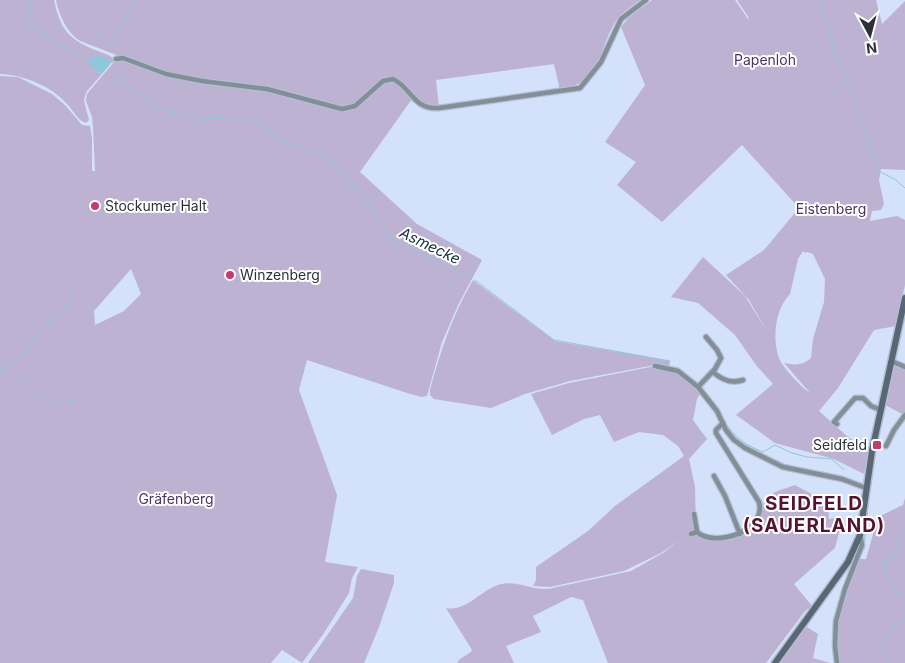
<svg xmlns="http://www.w3.org/2000/svg" width="905" height="663" font-family="Inter,sans-serif">
	<style>
		.green { fill: #beb2d2; fill-rule: evenodd }
		.water { fill: #8ec7dd }
		.lines { fill: none; stroke-linecap: round; stroke-linejoin: round }
		.stream { stroke: #8ec7dd; stroke-width: 1 }
		.minor-casing { stroke: #b1bed4; stroke-width: 7 }
		.secondary-casing { stroke: #b1bed4; stroke-width: 9 }
		.minor { stroke: #848e97; stroke-width: 4.5 }
		.secondary { stroke: #586773; stroke-width: 6 }
		.poi-dot { fill: #c53a70; stroke: #fff; stroke-width: 2 }
		.labels { text-anchor: middle; stroke-width: 4; stroke-linejoin: round; paint-order: stroke }
		.park-label { font-size: 14px; fill: #4a326a; stroke: #fff }
		.poi-label { font-size: 14px; fill: #2b303a; stroke: #fff; text-anchor: start }
		.water-label { font-size: 15px; font-style: italic; fill: #15313b; stroke: #fff }
		.district-label { font-size: 19px; font-weight: bold; letter-spacing: 1px; fill: #56132d; stroke: #fff }
	</style>
	<rect width="100%" height="100%" fill="#d3e1fb"/>
	<path class="green" d="M0 0H54C60 28 68 39 95 50 102 53 110 54 116 61L122 59 159 74 161 72 80 41C67 33 59 15 56 0H640C631 7 620 13 614 24 597 54 602 81 560 90L554 64 436 80 439 107C422 107 408 93 395 82L412 99 360 172 417 224 482 260 459 303 442 342 427 396 421 397 404 392 307 360 299 390 337 495 325 562 358 567 352 578 349 593 324 633 302 663 282 650 271 663H0V76L18 77 52 94 65 105 82 125 90 126 92 138V171H95L93 127 92 117 86 101 87 94 113 63 112 62 93 69 102 74 87 91 85 96 84 101 89 120 86 123C78 121 73 110 67 104 51 86 24 75 0 74ZM131 269 141 294 124 311 95 325 94 311Z
		M652 0H735L748 19 749 18 737 0H876L882 24 905 1V170L881 169 879 180 884 204 881 210 872 211 870 221 897 216 905 220V285L896 326 874 330 838 388 819 411 849 438 869 448 864 474 834 459 775 443 736 415 773 384 756 365 735 335 698 303 671 297 703 257 745 296 768 333 749 300 726 275 764 250 799 208 742 145 662 222 617 185 636 162 605 142 645 85 621 27 629 17ZM803 251 805 253 807 252 813 254 825 279 824 302 813 339 811 358C802 366 794 365 784 363L810 393C802 388 782 367 779 358 772 339 775 309 790 294L798 259Z
		M473 280 555 341 670 361 669 367 655 365 570 381 525 394 491 408 434 399 430 395V390C440 352 453 314 473 280Z
		M894 365 905 370V413L904 415 885 405Z
		M655 366C678 371 684 376 701 392L697 399 693 420 707 439 689 459 695 487 696 528 693 530C700 538 707 537 717 537 766 535 746 521 770 496 775 490 788 488 795 485L828 503 829 519 843 517 835 548 794 584 812 606 805 611 766 663H608L583 600 571 597 533 616 541 632 506 646 514 663H457L460 659 471 652 472 650 446 608C466 612 480 591 498 585 515 579 530 590 548 589L631 571 663 553 678 541 661 553 624 571 550 587 533 586 536 580V567L588 531 615 506 684 456 678 446 663 435 639 432 614 442 600 415 584 419 552 435 531 394 569 383Z
		M905 498V663H837V626L845 593 858 559H866L878 517 903 505Z
		M361 569 394 575V583L379 627 364 663H308L353 598 357 576Z
		M805 626 818 634 813 658 830 663H778Z"/>
	<path class="water" d="M95 56 105 57 112 62 102 74 93 69 88 60Z"/>
	<g class="lines">
		<path class="stream" d="M28 0C28 5 28 15 30 20 36 34 75 52 89 60
			M819 0 839 63 853 96 879 171 896 180 905 188
			M109 50 118 29 132 7 135 0
			M111 73 156 108 197 118 255 120 284 142 309 149 323 155 330 159 344 177 363 194 392 241 472 277
			M475 280 554 340 670 361
			M0 370 23 357 43 327 69 304 75 294
			M3 370 7 375
			M682 371 697 383
			M16 378C42 389 35 409 73 400
			M704 390 712 402
			M722 418C735 437 741 443 763 452L775 445 792 453 807 457 832 459 844 470
			M905 531 893 554 884 563C885 571 894 590 899 596L905 598
			M864 549 868 504
			M888 663 881 647C888 635 893 625 905 618"/>
		<g class="minor-casing">
			<path id="minor" d="M116 59 123 58 166 74 202 81 267 89 342 109 355 106 383 81 393 79C412 88 413 110 439 108L580 88 601 62 621 19 646 0
				M891 361 905 367
				M655 366 678 371 698 387 717 411 726 430 734 440 745 448 783 467 842 479 866 488
				M713 372C722 380 731 384 743 380
				M698 387 715 369 721 358 717 350 706 337
				M837 424 834 422 855 398H863L871 406 881 410
				M886 446 894 430 905 415
				M714 476 725 496 740 534
				M694 514 697 532
				M691 534 697 532C715 548 767 531 759 502L716 433V430L723 423
				M837 663 835 646 836 621 845 589 862 545 860 535"/>
		</g>
		<g class="secondary-casing">
			<path id="secondary" d="M775 663 848 562 860 535 872 451 905 298"/>
		</g>
		<use href="#minor" class="minor"/>
		<use href="#secondary" class="secondary"/>
	</g>
	<g class="poi-dot">
		<circle cx="95" cy="206" r="5"/>
		<circle cx="230" cy="275" r="5"/>
		<rect x="872" y="440" width="10" height="10" rx="2.5"/>
	</g>
	<g class="labels">
		<g class="park-label">
			<text x="765" y="65">Papenloh</text>
			<text x="831" y="214">Eistenberg</text>
			<text x="176" y="504">Gräfenberg</text>
		</g>
		<g class="poi-label">
			<text x="105" y="211">Stockumer Halt</text>
			<text x="240" y="280">Winzenberg</text>
			<text x="867" y="450" text-anchor="end">Seidfeld</text>
		</g>
		<g class="water-label">
			<text transform="translate(430 246) rotate(26)" y="5">Asmecke</text>
		</g>
		<g class="district-label">
			<text x="814" y="510">SEIDFELD<tspan x="814" dy="22">(SAUERLAND)</tspan></text>
		</g>
	</g>
	<g transform="translate(870 35) rotate(173)" stroke="#ffffff" stroke-width="4" paint-order="stroke">
	<path d="M0-4L9 19L0 12L-9 19Z" fill="#2b303a"/>
	<text y="-8" font-size="14" font-weight="bold" text-anchor="middle" fill="#2b303a">N</text>
	</g>
</svg>
